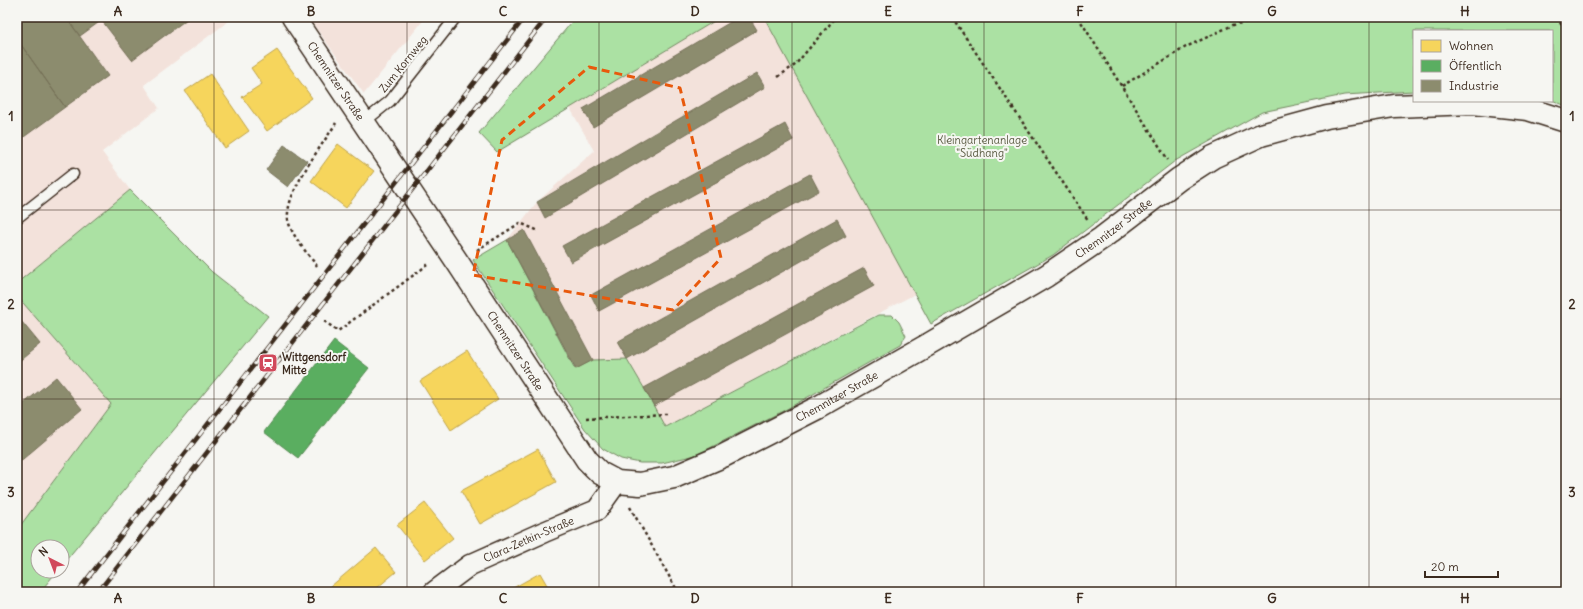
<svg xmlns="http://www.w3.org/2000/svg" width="1583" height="609" font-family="Delius,sans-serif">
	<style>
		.built { fill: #f3e2db }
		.green { fill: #abe1a3; stroke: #738660 }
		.homes { fill: #f6d55c; stroke: #bea249 }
		.public { fill: #5aae61; stroke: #51864d }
		.industry { fill: #8c8c6e; stroke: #746f56 }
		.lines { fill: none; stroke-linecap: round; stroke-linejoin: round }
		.lane-casing { stroke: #3b2a1e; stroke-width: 13 }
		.street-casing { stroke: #3b2a1e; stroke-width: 23 }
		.secondary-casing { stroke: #3b2a1e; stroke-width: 25 }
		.path { stroke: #3b2a1e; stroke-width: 2.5; stroke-dasharray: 3 3; stroke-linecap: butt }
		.lane { stroke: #f6f6f2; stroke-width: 10 }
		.street { stroke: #f6f6f2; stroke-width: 20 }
		.secondary { stroke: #f6f6f2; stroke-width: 22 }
		.rail-casing { stroke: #3b2a1e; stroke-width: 4.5 }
		.rail { stroke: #f6f6f2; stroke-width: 3; stroke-dasharray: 9; stroke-linecap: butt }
		.marked { fill: none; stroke: #e8590c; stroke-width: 3; stroke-dasharray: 8 5; stroke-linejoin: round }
		.grid { fill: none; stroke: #3b2a1e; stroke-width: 1; stroke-opacity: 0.55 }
		.labels { text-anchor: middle; stroke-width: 4; stroke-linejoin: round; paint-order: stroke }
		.street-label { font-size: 11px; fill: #3b2a1e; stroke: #f6f6f2 }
		.park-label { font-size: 11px; fill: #57583f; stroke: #f6f6f2 }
		.poi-label { font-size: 11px; font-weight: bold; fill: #3b2a1e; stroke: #f6f6f2; text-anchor: start }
		.neatline { fill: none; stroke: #3b2a1e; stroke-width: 1.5 }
		.grid-label { font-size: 13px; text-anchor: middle; font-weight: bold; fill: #3b2a1e }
	</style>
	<rect width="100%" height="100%" fill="#f6f6f2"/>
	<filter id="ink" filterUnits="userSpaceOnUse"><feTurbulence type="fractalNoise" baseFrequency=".025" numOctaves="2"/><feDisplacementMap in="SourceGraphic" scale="8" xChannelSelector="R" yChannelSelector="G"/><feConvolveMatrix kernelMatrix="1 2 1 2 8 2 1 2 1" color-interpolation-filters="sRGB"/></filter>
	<g filter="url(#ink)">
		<path class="built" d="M17 17H234L144 85 159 108 102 152 130 190 17 283Z
			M308 17H426L364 94Z
			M721 17H764L915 294 665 427 644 388 627 359 593 360 576 369 507 240 537 202 594 151 570 108Z
			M17 296 111 404 17 530Z"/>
		<path class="green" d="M576 17H721L497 152 479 133Z
			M764 17H1566V106L1552 100V31H1414V91L1344 95 1262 112 1175 161 1053 255 931 324Z
			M130 190 212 272 268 316 62 565V547H38V571H57L40 592H17V530L111 404 17 296V283Z
			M507 240 575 369 593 360 627 359 644 388 665 427 878 315H892L899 322 906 336 900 345 785 410 696 455 662 463H640L621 459 603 449 585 429 473 260Z"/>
		<path class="homes" d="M277 50 312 98 267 131 242 97 262 84 251 68Z
			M210 74 249 131 225 148 185 91Z
			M338 144 374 171 346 208 311 181Z
			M467 351 498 399 451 430 420 381Z
			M538 449 556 482 480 524 461 491Z
			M425 503 453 538 425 560 397 525Z
			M376 548 396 572 372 592H335L330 587Z
			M540 573 551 592H506Z"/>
		<path class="public" d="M334 341 369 368 298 458 264 432Z"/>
		<path class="industry" d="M17 17H66L108 76 65 107 17 39Z
			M66 17H99L102 20 80 36Z
			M99 17H185L187 19 132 60Z
			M739 17H749L757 30 593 127 583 109Z
			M17 39 65 107 17 142Z
			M757 73 765 87 545 218 537 202Z
			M785 124 793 140 571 262 562 246Z
			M284 145 307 161 288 187 266 170Z
			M810 174 819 191 599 311 591 295Z
			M837 219 846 236 627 359 617 342Z
			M524 230 593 360 576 369 507 240Z
			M864 268 874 286 654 406 644 388Z
			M17 316 40 344 17 363Z
			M56 377 82 409 17 464V409Z"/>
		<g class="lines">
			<g class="lane-casing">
				<path id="lane" d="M364 122 390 101 456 17
					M17 218 73 174"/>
			</g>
			<g class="street-casing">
				<g id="street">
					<path id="s1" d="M434 592 470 565 544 532 597 510 617 482"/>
				</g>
			</g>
			<g class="secondary-casing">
				<g id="secondary">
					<path id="s2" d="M293 17 458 263 587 460 600 473 617 482 640 484 674 477 723 456 817 408 926 346 1046 276 1102 238 1179 179 1213 157 1261 135 1327 117 1394 106 1473 103 1528 109 1566 121"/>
				</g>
			</g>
			<path class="path" d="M952 17 1088 220
				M1078 17 1168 160
				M1557 17 1566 33
				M778 77 795 65 836 17
				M1122 86 1186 47 1233 25 1264 17
				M477 250 520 223 539 231
				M317 266C308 254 290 234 288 219 285 192 322 146 336 123
				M324 321 338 331 430 263
				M586 418 666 414
				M630 507 678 592"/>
			<use href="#lane" class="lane"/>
			<use href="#street" class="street"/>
			<use href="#secondary" class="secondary"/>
			<g class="rail-casing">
				<path id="rail" d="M77 592 525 17
					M98 592 547 17"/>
			</g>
			<use href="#rail" class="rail"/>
		</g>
	</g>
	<path class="marked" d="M589 67 680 88 721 258 673 310 473 275 502 140Z"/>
	<path class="grid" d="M214 17V592M407 17V592M599 17V592M792 17V592M984 17V592M1176 17V592M1369 17V592M17 210H1566M17 399H1566"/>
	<defs>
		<g id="station-square" transform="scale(1)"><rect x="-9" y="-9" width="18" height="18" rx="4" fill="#d1495b" stroke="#f6f6f2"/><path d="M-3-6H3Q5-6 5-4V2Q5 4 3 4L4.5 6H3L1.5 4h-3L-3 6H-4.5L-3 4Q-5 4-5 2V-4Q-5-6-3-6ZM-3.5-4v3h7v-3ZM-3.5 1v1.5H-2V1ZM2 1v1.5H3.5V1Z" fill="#fff"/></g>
	</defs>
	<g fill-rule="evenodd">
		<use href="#station-square" x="268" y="363"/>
	</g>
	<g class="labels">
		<g class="street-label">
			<text transform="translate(403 64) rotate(-51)" y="4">Zum Kornweg</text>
			<text dy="4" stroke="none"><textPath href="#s2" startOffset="77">Chemnitzer Straße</textPath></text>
			<text dy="4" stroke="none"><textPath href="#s2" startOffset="1133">Chemnitzer Straße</textPath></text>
			<text dy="4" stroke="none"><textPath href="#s2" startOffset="401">Chemnitzer Straße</textPath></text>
			<text dy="4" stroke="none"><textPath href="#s2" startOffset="809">Chemnitzer Straße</textPath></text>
			<text dy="4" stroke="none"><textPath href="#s1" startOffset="109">Clara-Zetkin-Straße</textPath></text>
		</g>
		<g class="park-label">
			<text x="982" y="144">Kleingartenanlage<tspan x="982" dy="13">"Südhang"</tspan></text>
		</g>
		<g class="poi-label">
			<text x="282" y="361">Wittgensdorf<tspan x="282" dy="13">Mitte</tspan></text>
		</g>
	</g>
	<rect width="1583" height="609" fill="none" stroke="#f6f6f2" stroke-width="44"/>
	<rect x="1413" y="30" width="140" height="72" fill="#f6f6f2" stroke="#aba49d"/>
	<rect x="1421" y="40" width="20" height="12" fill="#f6d55c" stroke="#aba49d"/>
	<text x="1449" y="50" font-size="12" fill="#3b2a1e">Wohnen</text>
	<rect x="1421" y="60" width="20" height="12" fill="#5aae61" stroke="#aba49d"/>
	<text x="1449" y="70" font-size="12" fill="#3b2a1e">Öffentlich</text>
	<rect x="1421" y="80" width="20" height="12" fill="#8c8c6e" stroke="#aba49d"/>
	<text x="1449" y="90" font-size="12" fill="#3b2a1e">Industrie</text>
	<g transform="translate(50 559) rotate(318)"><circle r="19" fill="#f6f6f2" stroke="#aba49d"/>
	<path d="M0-3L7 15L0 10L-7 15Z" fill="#d1495b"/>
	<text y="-6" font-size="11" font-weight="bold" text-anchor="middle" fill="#3b2a1e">N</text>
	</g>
	<path d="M1425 571v6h73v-6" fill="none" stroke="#3b2a1e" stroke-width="2"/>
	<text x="1431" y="571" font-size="12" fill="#3b2a1e" stroke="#f6f6f2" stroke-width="3" paint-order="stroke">20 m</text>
	<rect x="22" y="22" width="1539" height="565" class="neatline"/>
	<g class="grid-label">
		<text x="118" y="16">A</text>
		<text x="311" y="16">B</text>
		<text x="503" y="16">C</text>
		<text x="695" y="16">D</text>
		<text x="888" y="16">E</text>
		<text x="1080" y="16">F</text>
		<text x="1272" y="16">G</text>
		<text x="1465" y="16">H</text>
		<text x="11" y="121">1</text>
		<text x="1572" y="121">1</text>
		<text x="11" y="309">2</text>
		<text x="1572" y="309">2</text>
		<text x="11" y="497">3</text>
		<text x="1572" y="497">3</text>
		<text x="118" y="603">A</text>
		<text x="311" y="603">B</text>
		<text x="503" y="603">C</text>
		<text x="695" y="603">D</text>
		<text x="888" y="603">E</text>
		<text x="1080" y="603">F</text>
		<text x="1272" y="603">G</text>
		<text x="1465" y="603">H</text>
	</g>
</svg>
